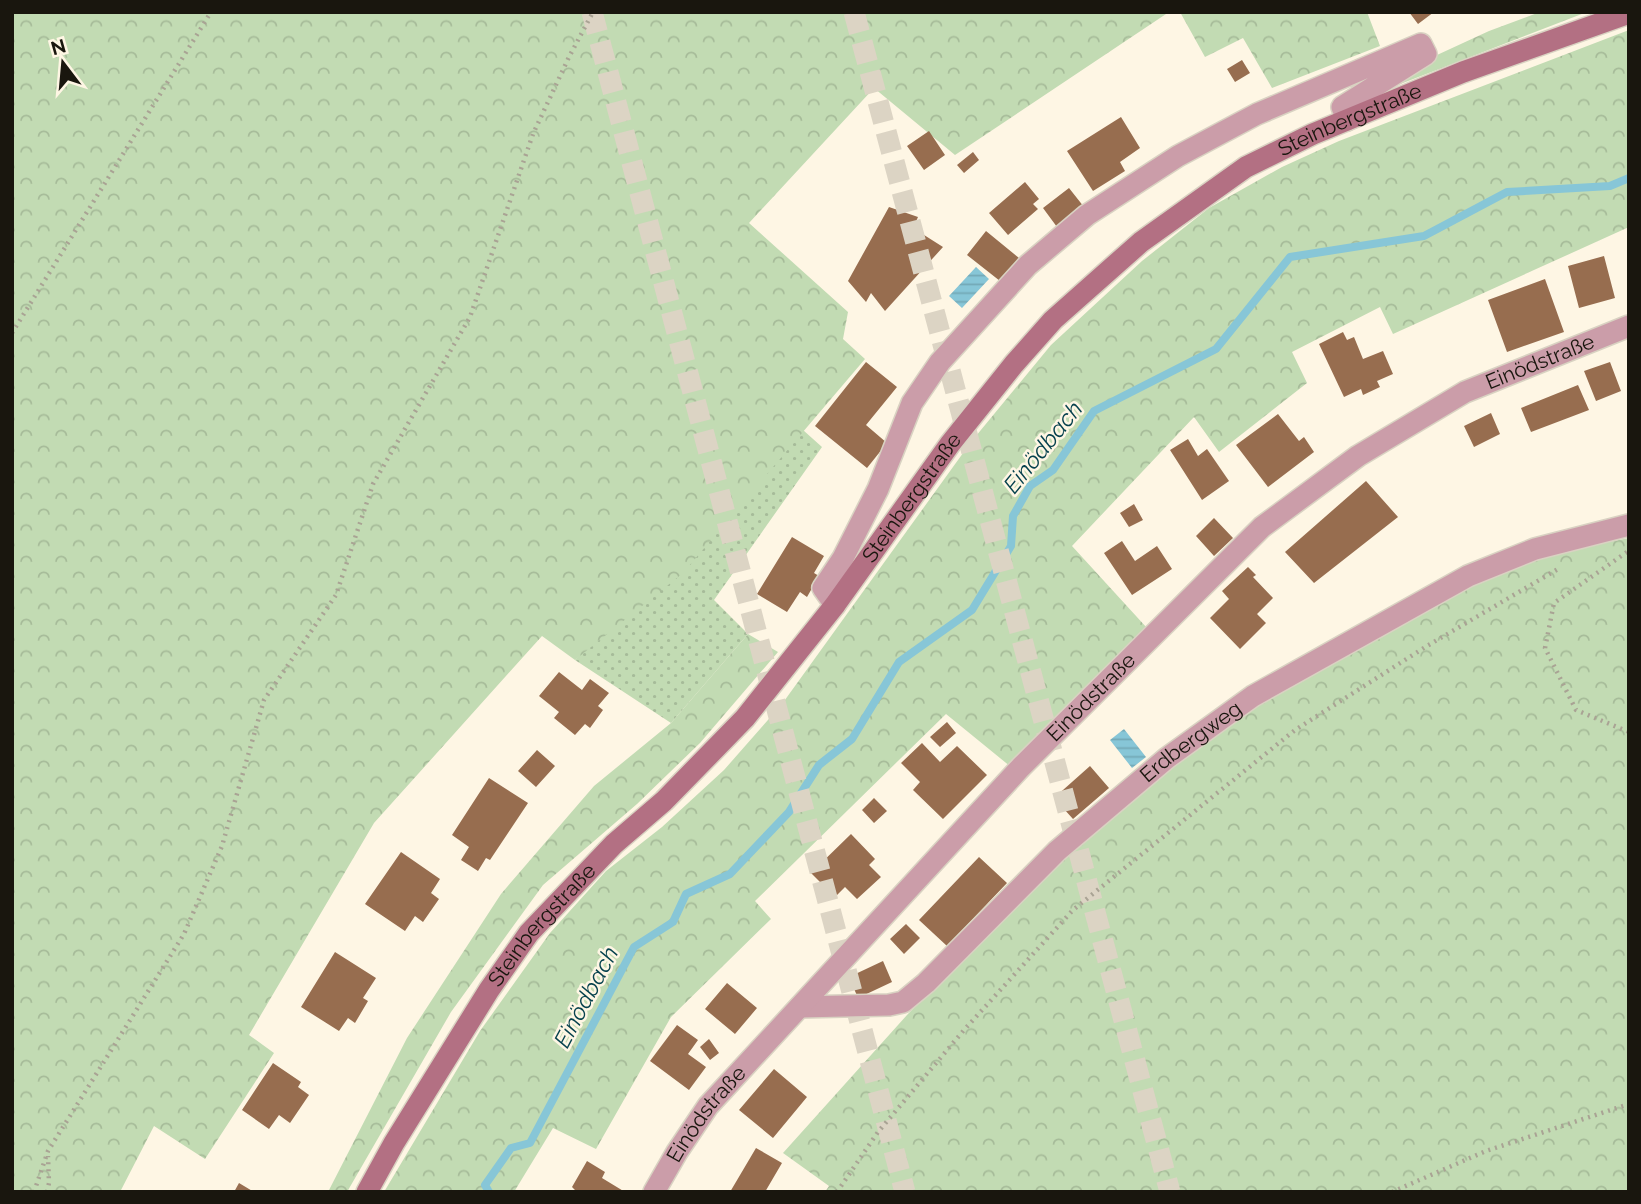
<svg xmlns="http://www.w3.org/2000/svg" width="1641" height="1204" font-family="Raleway,sans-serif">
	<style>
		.grass { fill: url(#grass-dots) }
		.forest { fill: url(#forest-crowns) }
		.water { fill: url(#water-rules) }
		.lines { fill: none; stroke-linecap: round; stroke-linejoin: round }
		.stream { stroke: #87c6d7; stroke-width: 8 }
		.building { fill: #976d4f }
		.highway-tunnel { stroke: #dcd4c4; stroke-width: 21; stroke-dasharray: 21 10; stroke-linecap: butt }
		.street-casing { stroke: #d9d2c2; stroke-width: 24 }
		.secondary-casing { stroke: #d9d2c2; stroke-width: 24 }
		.path { stroke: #a9a394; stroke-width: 4.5; stroke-dasharray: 2 5; stroke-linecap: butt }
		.street { stroke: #cb9da9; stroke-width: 21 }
		.secondary { stroke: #b37083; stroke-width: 21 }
		.labels { text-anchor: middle; stroke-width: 5; stroke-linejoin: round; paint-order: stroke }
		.street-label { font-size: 21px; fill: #19160e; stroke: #fef6e4 }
		.water-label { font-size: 23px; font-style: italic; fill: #07424e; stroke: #fef6e4 }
	</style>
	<defs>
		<pattern id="grass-dots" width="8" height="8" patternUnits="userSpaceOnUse" patternTransform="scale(1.75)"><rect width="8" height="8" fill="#c2dbb3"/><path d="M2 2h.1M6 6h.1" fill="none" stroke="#a6bb99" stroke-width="1.8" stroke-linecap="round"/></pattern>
		<pattern id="forest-crowns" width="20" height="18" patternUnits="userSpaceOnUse" patternTransform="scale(1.75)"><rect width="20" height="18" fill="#c2dbb3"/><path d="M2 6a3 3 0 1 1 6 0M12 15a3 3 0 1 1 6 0" fill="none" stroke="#a6bb99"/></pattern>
		<pattern id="water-rules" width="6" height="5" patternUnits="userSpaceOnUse" patternTransform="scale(1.75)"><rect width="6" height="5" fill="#87c6d7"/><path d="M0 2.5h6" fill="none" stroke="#74a9b7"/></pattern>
	</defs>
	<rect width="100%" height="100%" fill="#fef6e4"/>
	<path class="grass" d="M803 430 822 447 714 600 748 634 671 723 575 660Z"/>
	<path class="forest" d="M12 12H1169L955 155 874 88 749 223 848 312 843 339 865 359 683 573 575 660 542 636 374 823 249 1035 274 1053 205 1159 154 1126 120 1192H12Z
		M1180 12H1367L1380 46 1272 88 1243 38 1205 57Z
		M1540 12H1587L1390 88 1424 61 1489 31Z
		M1629 30V227L1393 334 1380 307 1292 352 1307 383 1219 452 1194 417 1072 546 1147 628 1011 767 946 714 755 901 771 919 671 1017 596 1149 553 1128 514 1192H384L480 1031 550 933 606 871 662 827 724 770 782 704 971 442 1051 345 1142 261 1209 208 1282 167 1339 141Z
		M1629 538V1192H825L829 1186 783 1153 907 1015 1062 856 1171 765 1258 703 1440 600 1550 553Z
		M748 634 778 652 700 743 637 804 543 885 451 1012 347 1192H328L407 1038 501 894 594 786 671 723Z"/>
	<path class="water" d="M976 267 989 279 962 308 949 296Z
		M1124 729 1146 757 1132 768 1110 740Z"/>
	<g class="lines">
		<path class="stream" d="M489 1192 485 1185 511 1148 530 1143 634 947 673 922 686 894 730 874 789 812 819 765 852 739 899 662 972 610 1011 546 1013 516 1030 486 1053 470 1094 411 1216 349 1290 257 1424 236 1507 192 1610 186 1629 178"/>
	</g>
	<path class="building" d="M1409 12H1434L1418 24Z
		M1242 60 1250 73 1235 82 1227 69Z
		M1121 117 1140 148 1120 162 1125 171 1093 191 1067 151Z
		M929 131 945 155 924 170 907 146Z
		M973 152 979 160 964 173 957 165Z
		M1025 182 1039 199 1033 204 1038 209 1008 235 989 213Z
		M1069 188 1084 207 1057 227 1043 208Z
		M889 207 918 217 913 228 943 247 885 311 871 293 866 302 848 281Z
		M986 231 1019 258 1000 281 967 255Z
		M1604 256 1615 298 1579 308 1568 266Z
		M1545 279 1564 332 1507 352 1488 300Z
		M1343 332 1347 340 1354 337 1363 359 1383 351 1393 374 1377 381 1380 387 1363 395 1361 389 1344 397 1319 344Z
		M866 362 897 387 866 425 887 443 867 468 815 426Z
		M1610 362 1621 391 1596 401 1584 371Z
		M1578 385 1589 410 1531 432 1521 408Z
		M1491 413 1500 434 1474 447 1464 426Z
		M1278 414 1299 441 1304 437 1314 452 1268 487 1236 445Z
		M1188 439 1198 456 1207 449 1229 481 1202 500 1170 450Z
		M1366 481 1398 517 1314 583 1285 552Z
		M1134 504 1143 520 1129 527 1120 513Z
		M1214 518 1233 538 1214 556 1196 536Z
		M792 537 824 556 814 573 819 576 807 597 800 592 787 612 757 594Z
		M1122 541 1135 561 1157 546 1172 569 1132 595 1104 553Z
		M1248 567 1256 575 1253 577 1273 598 1257 614 1266 623 1240 649 1210 618 1229 599 1222 591Z
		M559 672 582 690 590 679 609 693 598 706 603 710 590 728 585 724 575 735 554 718 559 712 539 696Z
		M947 722 956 733 940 747 930 737Z
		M922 743 940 762 957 746 987 775 943 819 913 790 920 782 901 763Z
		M537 750 555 766 536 787 518 771Z
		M1090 766 1109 788 1073 819 1054 798Z
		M489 778 528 803 490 860 486 858 478 871 461 860 469 847 452 835Z
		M874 798 887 811 874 823 862 810Z
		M851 834 875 859 869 865 881 877 857 899 845 887 835 897 811 873Z
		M401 852 440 879 431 893 439 899 423 922 415 916 405 931 365 904Z
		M979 857 1007 883 947 946 919 920Z
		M906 924 920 938 904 954 890 939Z
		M335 952 376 978 363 998 368 1001 355 1023 348 1018 339 1031 301 1007Z
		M883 961 892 982 858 998 849 977Z
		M727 983 757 1008 735 1034 705 1009Z
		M677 1025 698 1040 688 1054 706 1067 689 1090 650 1061Z
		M709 1039 719 1053 710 1060 700 1047Z
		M273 1063 301 1082 298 1087 309 1095 290 1123 279 1115 269 1129 242 1110Z
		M774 1069 807 1097 773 1138 739 1110Z
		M756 1148 782 1163 765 1192H730Z
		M587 1161 605 1172 602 1178 625 1192H577L572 1187Z
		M239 1183 254 1192H234Z"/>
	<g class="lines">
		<path class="highway-tunnel" d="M592 12 905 1192
			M854 12 1170 1192"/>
		<g class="street-casing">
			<g id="street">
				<path d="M835 605 823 588 843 558 878 489 912 403 940 362 1028 265 1087 215 1178 156 1257 114 1421 44 1426 54 1342 107 1347 120"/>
				<path id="s1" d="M800 1007 889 1005 903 1002 926 983 1057 851 1167 758 1253 696 1468 576 1535 549 1629 525"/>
				<path id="s2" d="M654 1192 677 1152 708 1106 1021 767 1262 527 1358 456 1465 392 1629 326"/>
			</g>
		</g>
		<g class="secondary-casing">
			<g id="secondary">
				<path id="s3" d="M367 1192 394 1143 489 990 529 933 614 844 664 801 745 718 835 605 950 444 1014 364 1053 320 1141 242 1246 167 1313 134 1463 72 1629 13"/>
			</g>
		</g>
		<path class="path" d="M12 333 211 12
			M1627 552 1554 603 1545 648 1576 710 1629 732
			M34 1192 48 1151 184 934 222 846 264 700 336 595 373 484 470 317 533 134 569 57 593 12
			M47 1192 49 1183 48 1156
			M837 1192 878 1132 964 1030 1073 910 1295 730 1427 646 1558 569
			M1392 1192 1486 1151 1629 1104"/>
		<use href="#street" class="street"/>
		<use href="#secondary" class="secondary"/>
	</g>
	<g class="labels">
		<g class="street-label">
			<text dy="7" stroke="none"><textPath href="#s3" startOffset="1475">Steinbergstraße</textPath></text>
			<text dy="7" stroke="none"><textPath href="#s2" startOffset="1228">Einödstraße</textPath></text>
			<text dy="7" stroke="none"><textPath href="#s3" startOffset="887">Steinbergstraße</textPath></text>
			<text dy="7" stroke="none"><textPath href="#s2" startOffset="662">Einödstraße</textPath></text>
			<text dy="7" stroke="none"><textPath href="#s1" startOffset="492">Erdbergweg</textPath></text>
			<text dy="7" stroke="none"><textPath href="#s3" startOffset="320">Steinbergstraße</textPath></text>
			<text dy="7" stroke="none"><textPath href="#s2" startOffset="94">Einödstraße</textPath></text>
		</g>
		<g class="water-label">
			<text transform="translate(1043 447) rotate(-51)" y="8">Einödbach</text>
			<text transform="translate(586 997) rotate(-62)" y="8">Einödbach</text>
		</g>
	</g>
	<rect width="1641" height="1204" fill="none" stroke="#19160e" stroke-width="28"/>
	<g transform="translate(63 63) rotate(344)" stroke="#fef6e4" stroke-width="5" paint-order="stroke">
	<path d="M0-5L12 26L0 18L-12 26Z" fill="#19160e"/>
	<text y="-10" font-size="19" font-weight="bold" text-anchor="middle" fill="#19160e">N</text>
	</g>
</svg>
